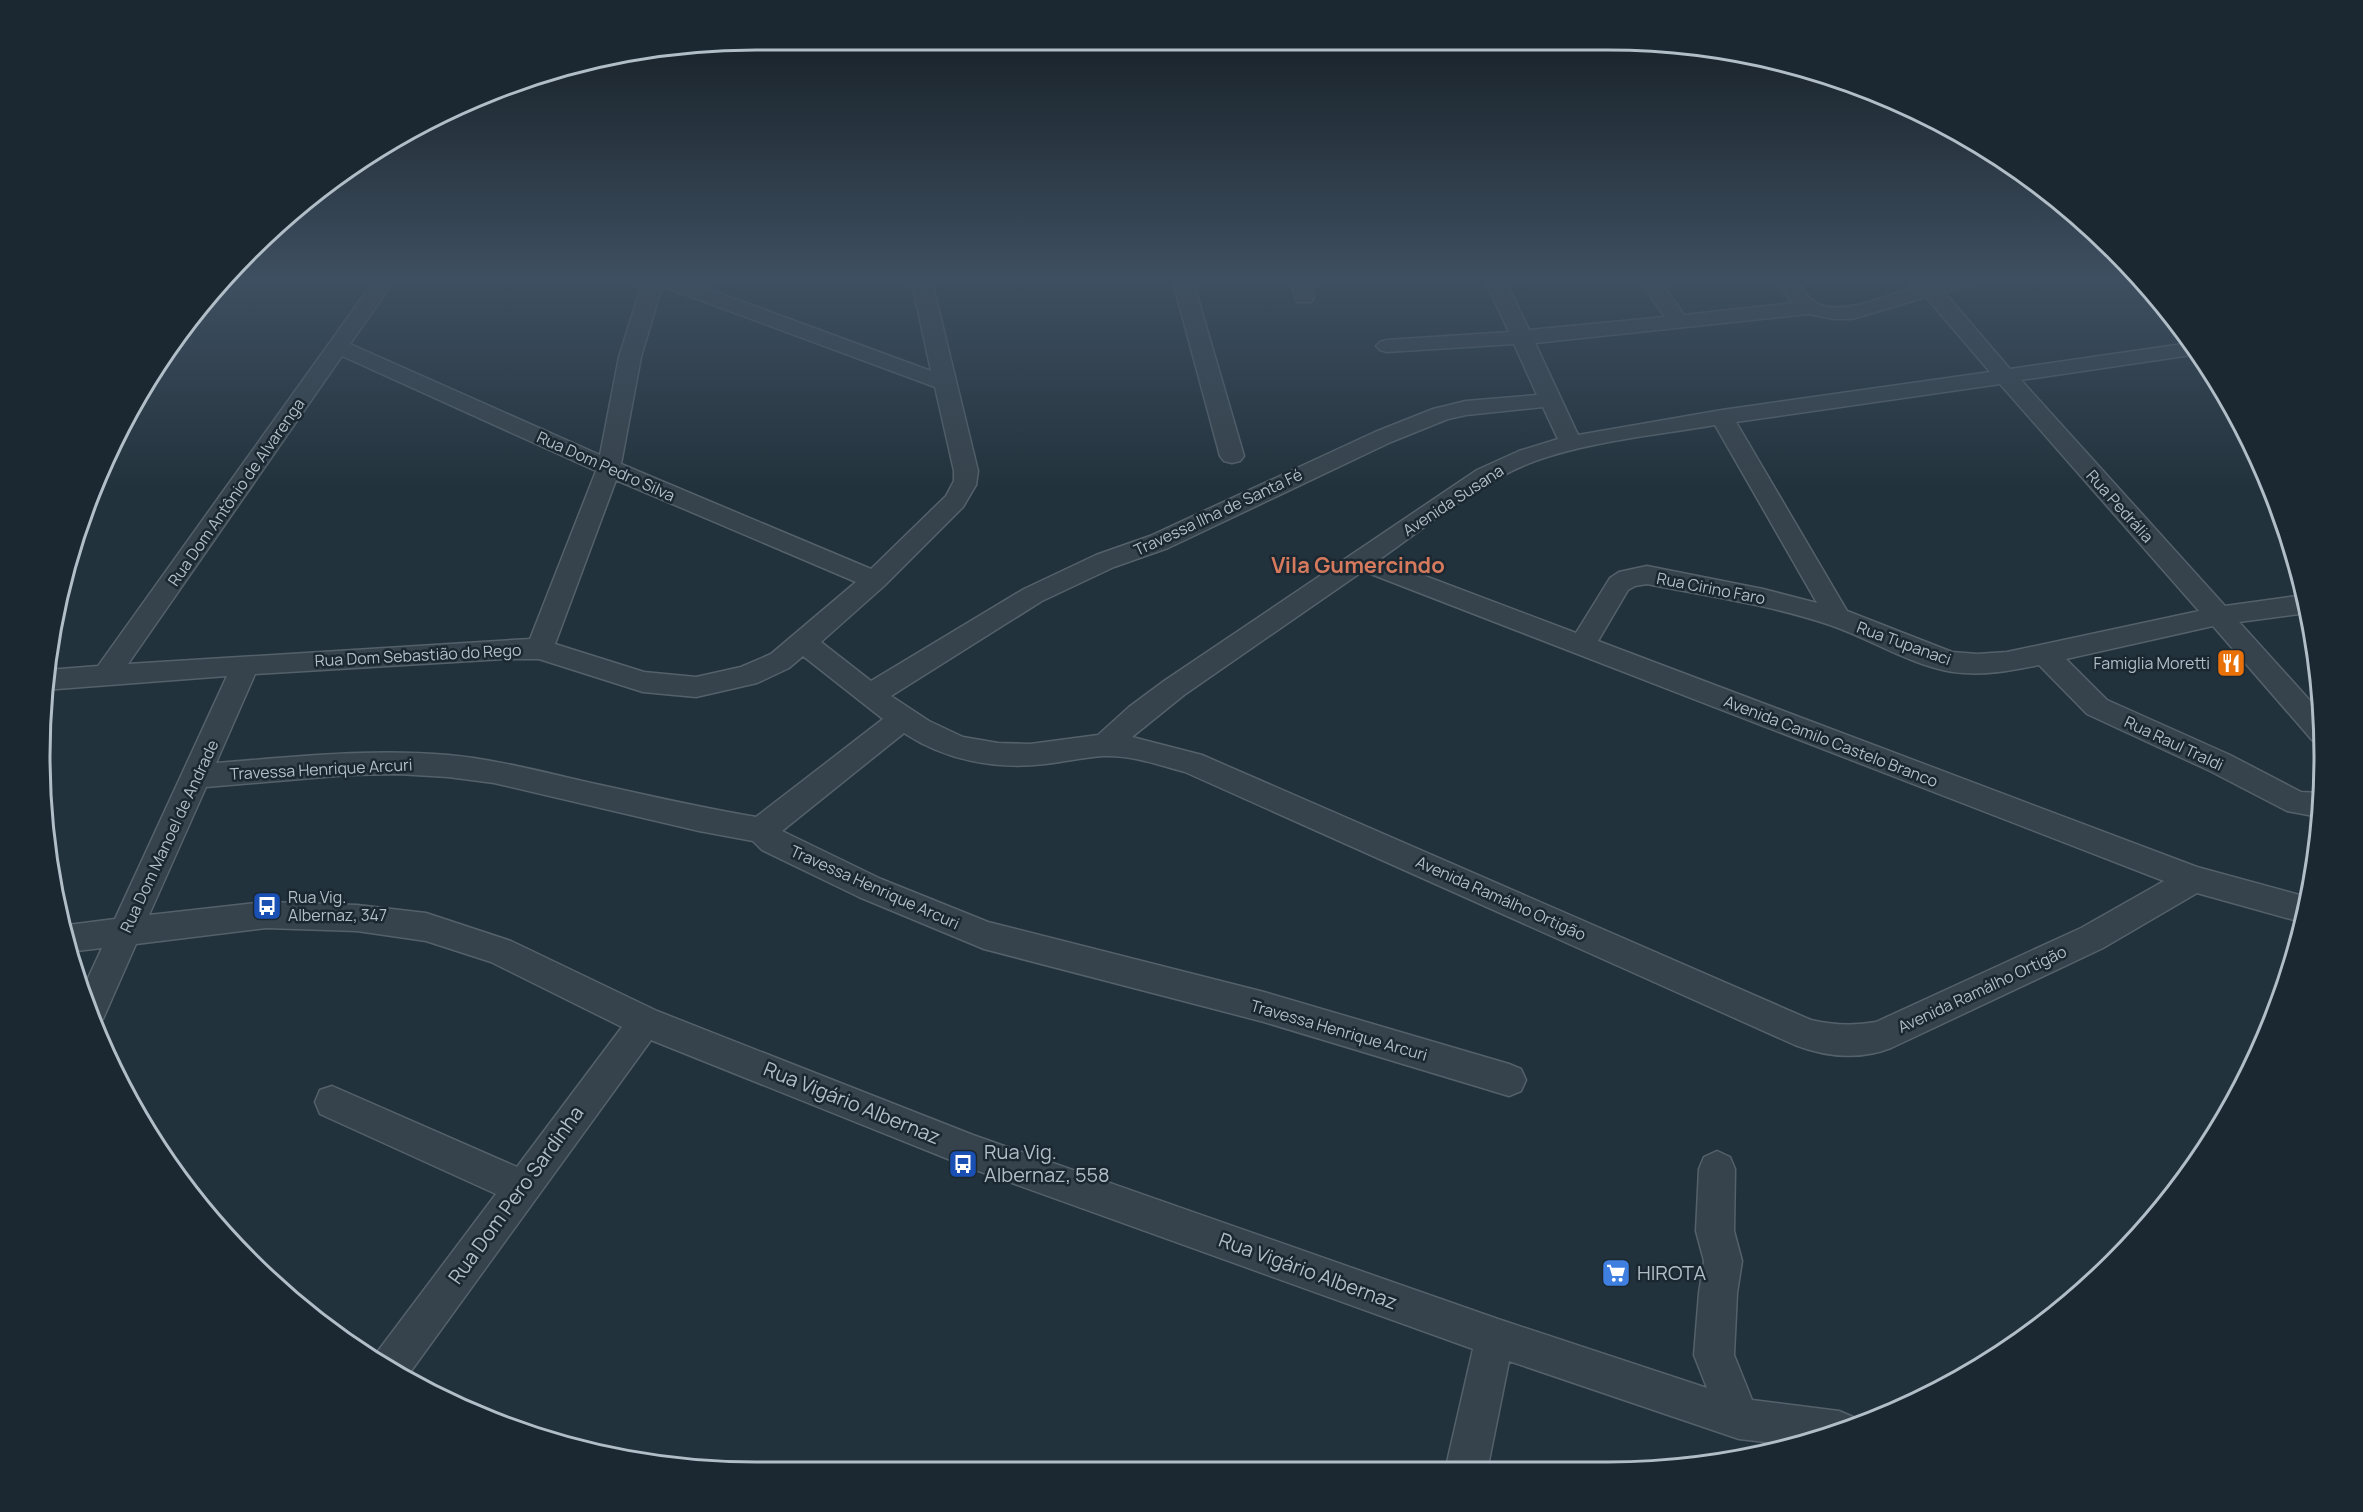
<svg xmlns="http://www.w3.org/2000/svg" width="2363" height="1512" font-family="Manrope,sans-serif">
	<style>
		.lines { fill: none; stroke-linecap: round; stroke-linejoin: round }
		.minor-casing { stroke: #54616a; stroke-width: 3 }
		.minor { fill: #36434c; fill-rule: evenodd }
		.labels { text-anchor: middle; stroke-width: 5; stroke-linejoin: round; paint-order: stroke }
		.street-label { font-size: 16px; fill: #b1bec8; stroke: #1b2831 }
		.poi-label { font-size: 16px; fill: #b1bec8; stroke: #1b2831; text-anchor: end }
		.near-street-label { font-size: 20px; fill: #b1bec8; stroke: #1b2831 }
		.near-poi-label { font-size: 20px; fill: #b1bec8; stroke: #1b2831; text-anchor: start }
		.district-label { font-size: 22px; font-weight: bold; fill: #d67a5e; stroke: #1b2831 }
		.rim { fill: none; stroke: #b1bec8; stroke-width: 3 }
	</style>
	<rect width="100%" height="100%" fill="#22323c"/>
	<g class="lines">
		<g class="minor-casing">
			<path id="minor" d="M376 278H396L350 344 600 455 619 357 644 278H678L931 371 911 278H931L978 471 976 485 963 507 884 586 821 642 871 681 1024 589 1096 555 1150 536 1375 432 1433 409 1466 401 1537 395 1514 344 1387 352 1380 350 1376 346 1380 342 1387 340 1509 332 1484 278H1504L1529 330 1665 317 1638 278H1658L1684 315 1793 303 1773 278H1794C1800 285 1808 299 1816 303 1842 317 1891 294 1917 286L1911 278H1932L1935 282 1952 278H1990L1987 282 1944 292 2010 369 2190 343 2198 354 2021 380 2225 606 2304 595 2307 613 2239 622 2322 714 2321 743 2312 740 2213 626 2066 659 2107 700 2230 755 2301 792 2320 793 2319 817 2287 811 2210 771 2087 714 2039 665C2011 671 1983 676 1953 672 1910 665 1871 639 1830 625 1771 605 1708 596 1647 584L1635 586 1628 590 1598 641 2197 867 2307 897 2301 922 2197 893 2103 948 1891 1048C1860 1060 1826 1057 1795 1045L1185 772C1159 765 1132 755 1104 756 1084 757 1064 762 1045 764 995 770 945 760 904 733L782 831 881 879 988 922 1264 992 1509 1064 1521 1069 1526 1080 1521 1091 1509 1096 1264 1022 984 949 859 897 762 850 753 841 699 831 494 783 448 777 398 774 348 775 206 787 149 915 266 902 357 905 426 913 511 941 657 1011 973 1135 1495 1318 1707 1388 1694 1355 1699 1293 1704 1261 1696 1231 1699 1169 1704 1157 1717 1151 1730 1157 1735 1169 1734 1231 1742 1261 1737 1293 1734 1355 1752 1400 1839 1411 1853 1417 1857 1424 1798 1446 1739 1439 1509 1361 1487 1471H1445L1473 1349 973 1169 651 1040 406 1378 373 1360 375 1355 496 1194 320 1114 315 1102 320 1090 332 1086 517 1167 622 1027 491 962 426 941 357 931 266 928 136 944 103 1019 96 1021 83 989 102 948 68 952 60 926 115 919 227 676 44 690 48 670 98 666ZM662 286 935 387 954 471V481L946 496 871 569 621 464 641 357ZM1926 297 1990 372 1722 410 1578 435 1535 343 1808 314 1834 319H1852ZM342 356 596 471 530 639 128 664ZM2000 384 2199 611 2007 652 1977 654 1952 652 1847 611 1736 422ZM1543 407 1558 439 1519 451 1477 470 1164 681 1129 707 1098 735 1030 744 998 743 963 737 929 721 891 696 1042 601 1114 567 1168 548 1391 442 1448 419 1466 415ZM1715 425 1817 603 1763 589 1647 566 1619 572 1610 578 1576 633 1380 559C1430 524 1479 482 1535 461 1591 441 1657 435 1715 425ZM616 480 856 582 771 654 741 667 696 677 644 672 555 644ZM1363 571 2164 881 2081 928 1876 1022C1854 1026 1832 1025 1811 1020L1202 755 1132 737 1184 695ZM803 656 883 719 756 817C696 807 637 793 578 780 535 770 492 759 448 755 371 748 293 757 216 763L255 674 504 659H539L643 692 696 697 757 683 789 668Z
				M1172 278H1192L1244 456 1240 461 1232 463 1224 461 1220 456Z
				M1289 278H1309L1314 298 1311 302H1297Z"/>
		</g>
		<use href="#minor" class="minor"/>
	</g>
	<linearGradient id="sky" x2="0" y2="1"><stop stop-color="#131c21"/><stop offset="0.57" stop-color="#3e4f61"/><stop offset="1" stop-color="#3e4f61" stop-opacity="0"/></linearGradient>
	<rect width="2363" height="490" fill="url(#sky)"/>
	<defs>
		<g id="restaurant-square" transform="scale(1.5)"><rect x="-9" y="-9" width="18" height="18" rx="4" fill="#e8710a" stroke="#1b2831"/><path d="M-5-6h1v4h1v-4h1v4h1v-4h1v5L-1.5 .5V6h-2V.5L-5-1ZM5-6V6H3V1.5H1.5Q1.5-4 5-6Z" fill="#fff"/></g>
		<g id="bus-square" transform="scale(1.5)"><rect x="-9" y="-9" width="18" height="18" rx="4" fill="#1a4fb4" stroke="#1b2831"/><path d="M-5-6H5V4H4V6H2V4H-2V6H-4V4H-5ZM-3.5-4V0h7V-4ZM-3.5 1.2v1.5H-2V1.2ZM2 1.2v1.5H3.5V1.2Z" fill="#fff"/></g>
		<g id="supermarket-square" transform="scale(1.5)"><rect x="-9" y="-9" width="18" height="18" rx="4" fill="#3f7fe0" stroke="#1b2831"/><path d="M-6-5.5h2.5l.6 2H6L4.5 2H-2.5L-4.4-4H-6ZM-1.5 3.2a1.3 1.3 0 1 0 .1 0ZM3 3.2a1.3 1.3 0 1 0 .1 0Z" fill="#fff"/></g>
	</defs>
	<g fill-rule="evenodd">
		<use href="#restaurant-square" x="2231" y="663"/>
		<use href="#bus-square" x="267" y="906"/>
		<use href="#bus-square" x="963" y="1164"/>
		<use href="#supermarket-square" x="1616" y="1273"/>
	</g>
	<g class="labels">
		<g class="street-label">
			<text transform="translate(606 466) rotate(24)" y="6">Rua Dom Pedro Silva</text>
			<text transform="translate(236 492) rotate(-55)" y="6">Rua Dom Antônio de Alvarenga</text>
			<text transform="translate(1453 500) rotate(-33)" y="6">Avenida Susana</text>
			<text transform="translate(2120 506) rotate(48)" y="6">Rua Pedrália</text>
			<text transform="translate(1218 512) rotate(-25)" y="6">Travessa Ilha de Santa Fé</text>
			<text transform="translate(1711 588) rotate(11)" y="6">Rua Cirino Faro</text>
			<text transform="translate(1904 643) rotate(20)" y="6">Rua Tupanaci</text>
			<text transform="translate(418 655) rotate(-3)" y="6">Rua Dom Sebastião do Rego</text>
			<text transform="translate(1831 741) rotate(21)" y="6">Avenida Camilo Castelo Branco</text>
			<text transform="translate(2174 743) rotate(25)" y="6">Rua Raul Traldi</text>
			<text transform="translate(321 769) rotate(-3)" y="6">Travessa Henrique Arcuri</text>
			<text transform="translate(169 836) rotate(-65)" y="6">Rua Dom Manoel de Andrade</text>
			<text transform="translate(875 887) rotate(24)" y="6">Travessa Henrique Arcuri</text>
			<text transform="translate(1501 898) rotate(24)" y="6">Avenida Ramálho Ortigão</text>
			<text transform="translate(1982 989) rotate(-25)" y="6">Avenida Ramálho Ortigão</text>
			<text transform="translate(1339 1030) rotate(16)" y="6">Travessa Henrique Arcuri</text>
		</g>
		<g class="poi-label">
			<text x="2210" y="669">Famiglia Moretti</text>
			<text x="288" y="903" text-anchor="start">Rua Vig.<tspan x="288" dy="18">Albernaz, 347</tspan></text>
		</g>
		<g class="near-street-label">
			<text transform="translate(852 1103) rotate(22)" y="7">Rua Vigário Albernaz</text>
			<text transform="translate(516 1195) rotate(-54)" y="7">Rua Dom Pero Sardinha</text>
			<text transform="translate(1308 1271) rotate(20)" y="7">Rua Vigário Albernaz</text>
		</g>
		<g class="near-poi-label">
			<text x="984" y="1159">Rua Vig.<tspan x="984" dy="23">Albernaz, 558</tspan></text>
			<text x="1637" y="1280">HIROTA</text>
		</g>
		<g class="district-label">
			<text x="1358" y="573">Vila Gumercindo</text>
		</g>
	</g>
	<path d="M0 0H2363V1512H0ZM756 50H1608A706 706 0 0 1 2314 756V756A706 706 0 0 1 1608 1462H756A706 706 0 0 1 50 756V756A706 706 0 0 1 756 50Z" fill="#1b2831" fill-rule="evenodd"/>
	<path class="rim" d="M756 50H1608A706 706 0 0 1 2314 756V756A706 706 0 0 1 1608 1462H756A706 706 0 0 1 50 756V756A706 706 0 0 1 756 50Z"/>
</svg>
